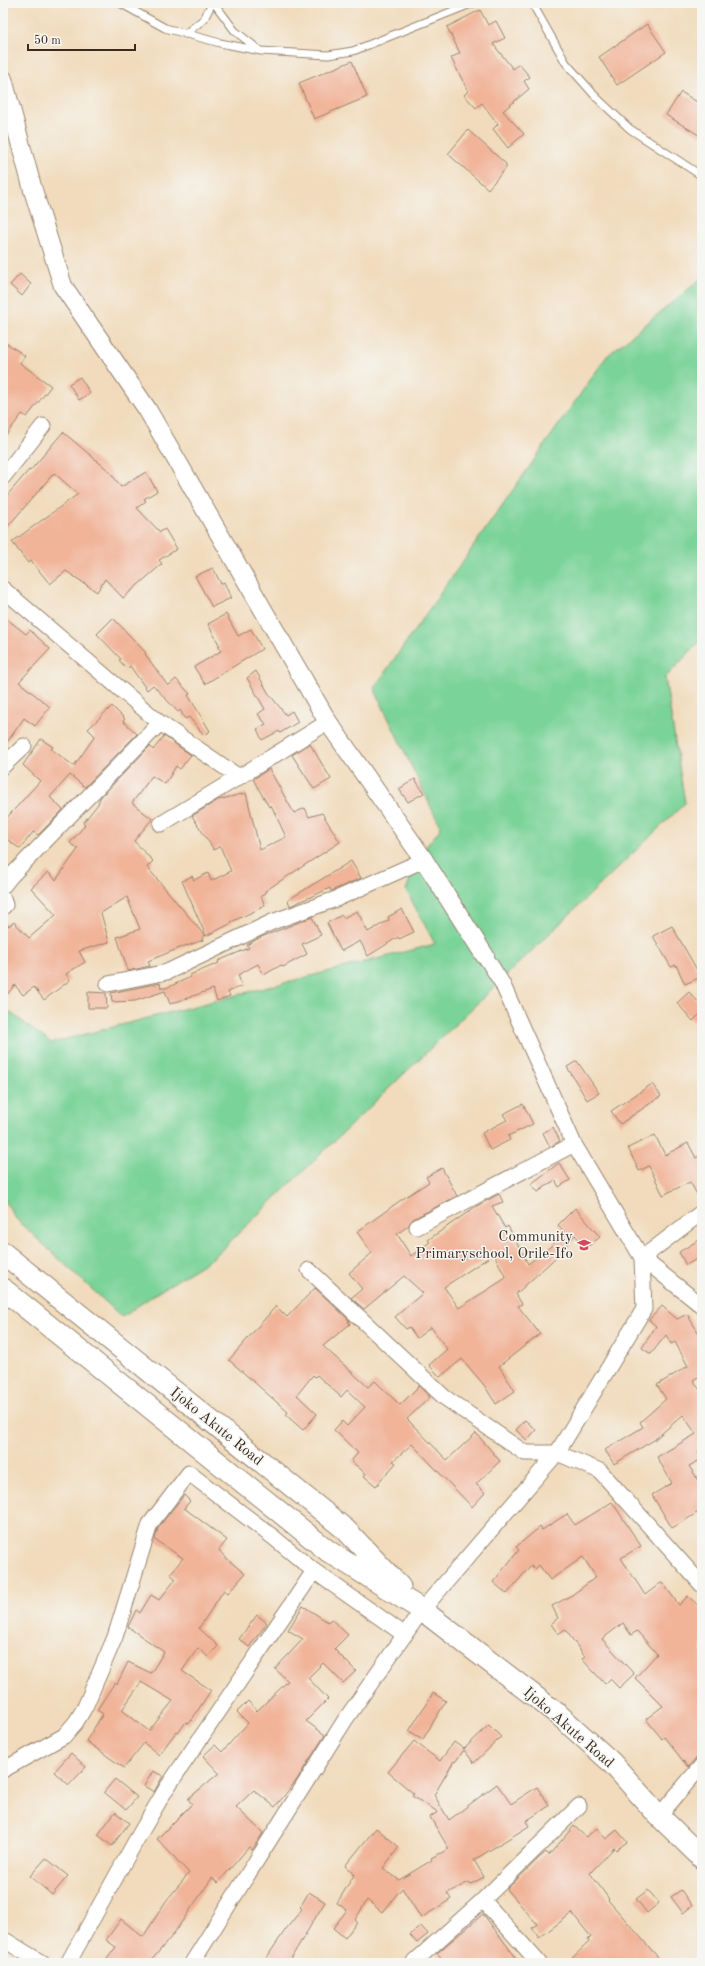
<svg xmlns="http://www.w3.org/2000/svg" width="705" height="1966" font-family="'Old Standard TT',serif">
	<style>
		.green { fill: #7ad398; stroke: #5a7e5b }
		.building { fill: #f1b499; fill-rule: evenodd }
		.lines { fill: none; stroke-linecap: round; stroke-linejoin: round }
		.service-casing { stroke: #96826d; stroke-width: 9 }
		.minor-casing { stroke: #96826d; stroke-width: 17 }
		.tertiary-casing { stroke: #96826d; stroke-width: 20 }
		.secondary-casing { stroke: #96826d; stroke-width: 23 }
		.service { stroke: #fff; stroke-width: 7 }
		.minor { stroke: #fff; stroke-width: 15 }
		.tertiary { stroke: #fff; stroke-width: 18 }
		.secondary { stroke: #fff; stroke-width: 21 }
		.labels { text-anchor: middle; stroke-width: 3; stroke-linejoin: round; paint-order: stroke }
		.poi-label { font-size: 15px; fill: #3b2a1e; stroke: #f6f6f2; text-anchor: end }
		.street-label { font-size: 15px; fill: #3b2a1e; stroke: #f6f6f2 }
	</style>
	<rect width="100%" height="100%" fill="#f6f6f2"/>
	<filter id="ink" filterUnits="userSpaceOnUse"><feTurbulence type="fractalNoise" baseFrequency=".025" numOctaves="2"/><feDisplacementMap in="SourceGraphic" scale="8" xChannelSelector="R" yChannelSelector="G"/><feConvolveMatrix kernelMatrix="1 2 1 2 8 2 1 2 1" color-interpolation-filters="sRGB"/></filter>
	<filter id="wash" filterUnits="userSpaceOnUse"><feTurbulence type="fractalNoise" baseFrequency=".012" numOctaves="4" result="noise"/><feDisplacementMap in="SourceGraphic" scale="16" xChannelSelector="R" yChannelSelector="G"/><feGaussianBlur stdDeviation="0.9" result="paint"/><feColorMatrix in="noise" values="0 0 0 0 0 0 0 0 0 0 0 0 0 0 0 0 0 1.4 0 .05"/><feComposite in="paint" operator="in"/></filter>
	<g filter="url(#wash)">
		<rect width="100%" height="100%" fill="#f1dbbc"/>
		<path class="green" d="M702 278V639L665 678 685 803 214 1257 155 1294 122 1317 16 1219 3 1197V1007L51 1043 435 944 406 890 419 855 441 828 374 688 607 356Z"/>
		<g id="blocks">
			<path class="building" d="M480 10 488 25 496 21 505 38 493 44 513 69 519 64 530 77 524 81 529 89 503 111 524 134 508 148 493 129 498 124 482 103 476 108 464 95 468 91 451 58 460 53 447 27Z
				M647 24 666 52 617 85 599 57Z
				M352 61 367 97 314 119 299 83Z
				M681 92 702 105V137L666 115Z
				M468 130 506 164V168L488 189 448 154Z
				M20 274 31 284 22 296 10 285Z
				M3 341 25 356 20 363 51 386 27 417 22 414 3 439Z
				M80 377 90 393 79 400 69 384Z
				M63 432 109 471 121 487 146 472 157 491 144 499 146 501 137 508 160 532 165 529 177 549 159 560 162 564 123 598 105 579 97 592 66 571 50 584 31 561 28 563 12 542 78 494 54 473 3 532V500L29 470 30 471Z
				M213 568 221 584 224 582 231 598 212 607 195 576Z
				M226 614 238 636 251 629 262 649 205 684 194 667 221 651 218 646H220L208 624Z
				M3 616 26 634 30 630 50 649 19 682 50 707 35 726 24 718 3 748Z
				M113 618 146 653 145 654 168 686 176 679 190 694 188 695 210 731 204 735 189 717 185 719 180 710 178 712 153 685 147 690 130 666 127 669 119 660 121 659 97 634Z
				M256 671 269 694 286 715 292 711 298 722 280 733 279 731 262 740 257 729 266 724 258 714 265 709 247 678Z
				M112 706 125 719 123 721 137 734 85 787 70 775 50 797 63 810 38 835 33 832 20 849 3 836V822L40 781 23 765 41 739 53 747 51 749 74 766 95 736 88 729Z
				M164 736 191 755 180 769 176 766 165 784 152 776 132 803 152 819 134 841 153 861 147 867 205 936 202 938 203 940 187 946V945L148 961 150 966 128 971 117 937 140 929 127 897 101 913 109 942 79 951 85 962 66 974 70 980 44 1000 34 987 23 995 15 985 3 999V921L9 926 14 922 29 938 56 915 31 888 48 872 56 880 78 849 70 843 85 825 83 823 98 804 100 798 150 746 153 750Z
				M310 744 331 779 314 789 292 755Z
				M269 769 294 813 305 808 309 817 322 813 340 842 265 891 266 893 261 896 265 906 231 922 232 923 206 936 182 881 192 876 194 880 208 873 211 881 231 871 220 846 214 850 192 816 218 800 246 793 260 850 286 837 271 805 269 807 253 779Z
				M415 779 424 793 408 802 399 789Z
				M351 861 361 878 331 891 330 888 290 906 288 900Z
				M402 909 414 932 399 939 398 937 368 956 360 941 341 951 327 923 342 915 343 918 357 911 368 932 389 920 388 917Z
				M312 917 321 935 302 944 307 954 283 967 281 965 264 975 258 964 238 975 242 986 228 992 230 996 217 1001 213 989 170 1004 165 991 135 1001 112 1002 111 993 160 983 161 988H166L191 977 190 975 219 963 218 961 249 948 247 945 259 938Z
				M672 926 701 977 685 984 676 965 671 967 653 936Z
				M88 992 106 993 107 1008H88Z
				M689 992 702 1006V1012L693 1021 677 1003Z
				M577 1061 599 1093 587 1100 567 1067Z
				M652 1084 661 1096 620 1124 611 1111Z
				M523 1104 533 1124 508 1136 510 1140 490 1150 482 1133 507 1120 503 1114Z
				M553 1127 560 1141 550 1147 543 1133Z
				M655 1135 665 1155 688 1143 696 1158 702 1154V1203L690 1182 663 1195 649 1166 639 1171 628 1148Z
				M559 1163 570 1180 559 1187 555 1180 538 1192 531 1184Z
				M442 1168 457 1196 413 1219 408 1226 397 1234 411 1256 430 1242 428 1240 475 1207 499 1194 503 1202 492 1206 505 1228 508 1226 528 1264 550 1247 564 1232 558 1225 575 1208 600 1237 586 1248 575 1235 553 1260 516 1294 522 1304 518 1306 540 1334 499 1366 515 1391 496 1404 484 1385 462 1359 440 1377 429 1365 447 1349 431 1327 417 1338 409 1327 406 1329 395 1317 423 1293 404 1276 364 1309 351 1298 362 1289 349 1273 372 1253 357 1232 401 1200 429 1182 426 1177ZM494 1254 506 1278 459 1308 444 1287Z
				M702 1238V1256L686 1265 679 1252Z
				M315 1288 350 1321H348L350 1324 323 1346 368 1387 375 1381 400 1405 419 1386 430 1397 407 1419 447 1460 476 1433 500 1461 476 1484 485 1493 472 1507 412 1444 393 1461 396 1463 376 1486 364 1476 366 1474 351 1461 358 1453 334 1430 342 1421 347 1426 365 1407 347 1390 341 1397 317 1375 315 1377 313 1375 297 1395 317 1414 303 1430 286 1415 288 1412 229 1360 276 1306 287 1317Z
				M662 1306 677 1319 687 1314 698 1332 702 1330V1375L693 1380 702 1393V1448L698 1451 702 1459 689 1466 702 1486V1510L672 1528 652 1495 672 1483 657 1457 696 1434 683 1415 654 1440 614 1464 605 1450 643 1427 640 1422 666 1399 657 1385 688 1366 675 1342 671 1344 666 1335 651 1354 642 1348 656 1326 649 1320Z
				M525 1420 536 1430 527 1440 516 1430Z
				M184 1495 190 1501 184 1508 227 1540 219 1550 225 1557 245 1574 228 1593 224 1590 199 1628 218 1646 208 1657 198 1648 182 1671 211 1690 189 1724 186 1722 178 1733 176 1732 159 1755 144 1743 124 1768 86 1741 103 1714 97 1710 115 1682 117 1684 128 1662 151 1673 164 1652 128 1627 136 1610 140 1613 151 1595 159 1600 176 1579 170 1574 183 1558 155 1540 158 1528ZM141 1682 173 1701 149 1731 122 1710Z
				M612 1502 641 1546 621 1558 645 1595 662 1582 679 1605 688 1596 702 1609V1756L695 1759 688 1767 664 1737 662 1739 646 1719 663 1706 635 1678 657 1654 637 1631 631 1635 623 1623 602 1639 634 1674 619 1688 610 1679 605 1684 582 1659 585 1657 565 1629 558 1634 551 1624 558 1618 552 1606 572 1595 596 1577 583 1557 550 1580 539 1565 535 1569 531 1565 507 1594 493 1582 519 1550 516 1547 540 1527 542 1530 567 1514 575 1525Z
				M303 1606 328 1622 331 1619 348 1635 334 1649 356 1671 343 1683 323 1663 308 1678 328 1699 306 1721 325 1735 296 1781 275 1807 254 1790 236 1807 263 1833 252 1850 249 1847 218 1883 212 1878 172 1936 149 1963H104L116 1947 106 1940 121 1919 143 1937 166 1901 189 1873 157 1839 192 1804 188 1799 219 1773 203 1756 215 1745 222 1752 248 1723 237 1712 248 1701 257 1711 288 1681 275 1669 303 1639 288 1630Z
				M257 1615 267 1623 249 1647 239 1639Z
				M433 1693 446 1701 423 1739 409 1731Z
				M489 1725 501 1737 474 1763 464 1750 455 1762 454 1761 434 1795 449 1820 497 1784 511 1804 537 1787 549 1806 526 1821 529 1826 474 1860 484 1877 471 1884 469 1882 447 1893 451 1899 434 1910 421 1918 402 1888 382 1912 367 1900 355 1920 357 1922 345 1938 333 1928 347 1910 337 1903 354 1875 352 1874 353 1873 345 1866 376 1828 399 1847 383 1868 399 1880 432 1860 431 1858 449 1849 430 1817 438 1812 412 1796 414 1794 388 1772 414 1741 440 1761 454 1742 464 1749Z
				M71 1753 86 1767 69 1785 54 1772Z
				M153 1771 163 1776 154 1792 144 1786Z
				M115 1779 137 1797 126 1810 104 1792Z
				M115 1812 129 1823 112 1846 98 1835Z
				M574 1826 586 1837 597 1828 606 1839 617 1830 627 1842 616 1850 614 1848 590 1873 609 1899 608 1900 663 1963H602L597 1958 592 1963H567L589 1942 588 1940 591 1937 572 1913 539 1938 532 1928 537 1924 507 1889 539 1858 546 1852 549 1855Z
				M46 1858 68 1876 52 1895 30 1876Z
				M648 1890 659 1903 647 1913 636 1899Z
				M681 1890 692 1906 683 1913 671 1897Z
				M309 1892 325 1902 288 1963H263L286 1929 302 1909 300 1907Z
				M483 1914 520 1963H444L437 1953Z
				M421 1926 428 1934 417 1943 410 1935Z"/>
		</g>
	</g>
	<g filter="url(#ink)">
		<use href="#blocks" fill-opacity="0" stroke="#96826d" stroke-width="1"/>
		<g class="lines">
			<g class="service-casing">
				<path id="service" d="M120 3 165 28 220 43 261 51 328 55 353 51 473 3
					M214 3 235 31 259 50
					M532 3 566 63 597 98 630 129 702 176
					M185 34 204 19 212 3"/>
			</g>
			<g class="minor-casing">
				<path id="minor" d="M3 477 43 426
					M3 589 160 723 239 777 328 722
					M3 766 24 746
					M161 824 239 777
					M3 886 11 876 160 723
					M3 899 5 905 3 907
					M108 984 167 972 272 922 336 899 424 860
					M702 1212 642 1258 702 1306
					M417 1227 574 1144
					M309 1270 444 1397 525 1453H557L600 1471 702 1585
					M3 1770 64 1736 76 1722 85 1707 115 1637 150 1524 189 1473 273 1537 314 1571 405 1635
					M659 1816 702 1765
					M483 1900 539 1963
					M3 1939 42 1963
					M68 1963 134 1844 166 1789 314 1571
					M192 1963 345 1720 422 1610 557 1453 644 1309 642 1258 574 1144 502 983 485 956
					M413 1963 483 1900 579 1806"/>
			</g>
			<g class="tertiary-casing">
				<path id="tertiary" d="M3 79 33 190 63 286 147 409 328 722 424 860 485 956"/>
			</g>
			<g class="secondary-casing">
				<path id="secondary" d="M3 1253 346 1530 400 1587
					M3 1289 328 1551 422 1610 559 1715 611 1762 659 1816 702 1858"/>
			</g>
			<use href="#service" class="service"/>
			<use href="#minor" class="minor"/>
			<use href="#tertiary" class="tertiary"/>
			<use href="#secondary" class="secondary"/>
		</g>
	</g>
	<defs>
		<g id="school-bare" transform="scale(1.08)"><path d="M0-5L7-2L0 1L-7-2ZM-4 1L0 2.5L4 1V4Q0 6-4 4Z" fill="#d1495b" stroke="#f6f6f2" stroke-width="2.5" paint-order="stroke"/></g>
	</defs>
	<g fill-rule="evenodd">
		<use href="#school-bare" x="584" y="1245"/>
	</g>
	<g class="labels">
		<g class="poi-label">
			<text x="573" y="1241">Community<tspan x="573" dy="17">Primaryschool, Orile-Ifo</tspan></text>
		</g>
		<g class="street-label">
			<text transform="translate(217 1426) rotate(39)" y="5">Ijoko Akute Road</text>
			<text transform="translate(569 1727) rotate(41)" y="5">Ijoko Akute Road</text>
		</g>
	</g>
	<rect width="705" height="1966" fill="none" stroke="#f6f6f2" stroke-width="16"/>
	<path d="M28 44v6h107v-6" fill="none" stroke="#3b2a1e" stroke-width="2"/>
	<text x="34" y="44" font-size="12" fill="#3b2a1e" stroke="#f6f6f2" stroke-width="3" paint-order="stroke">50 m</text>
</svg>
